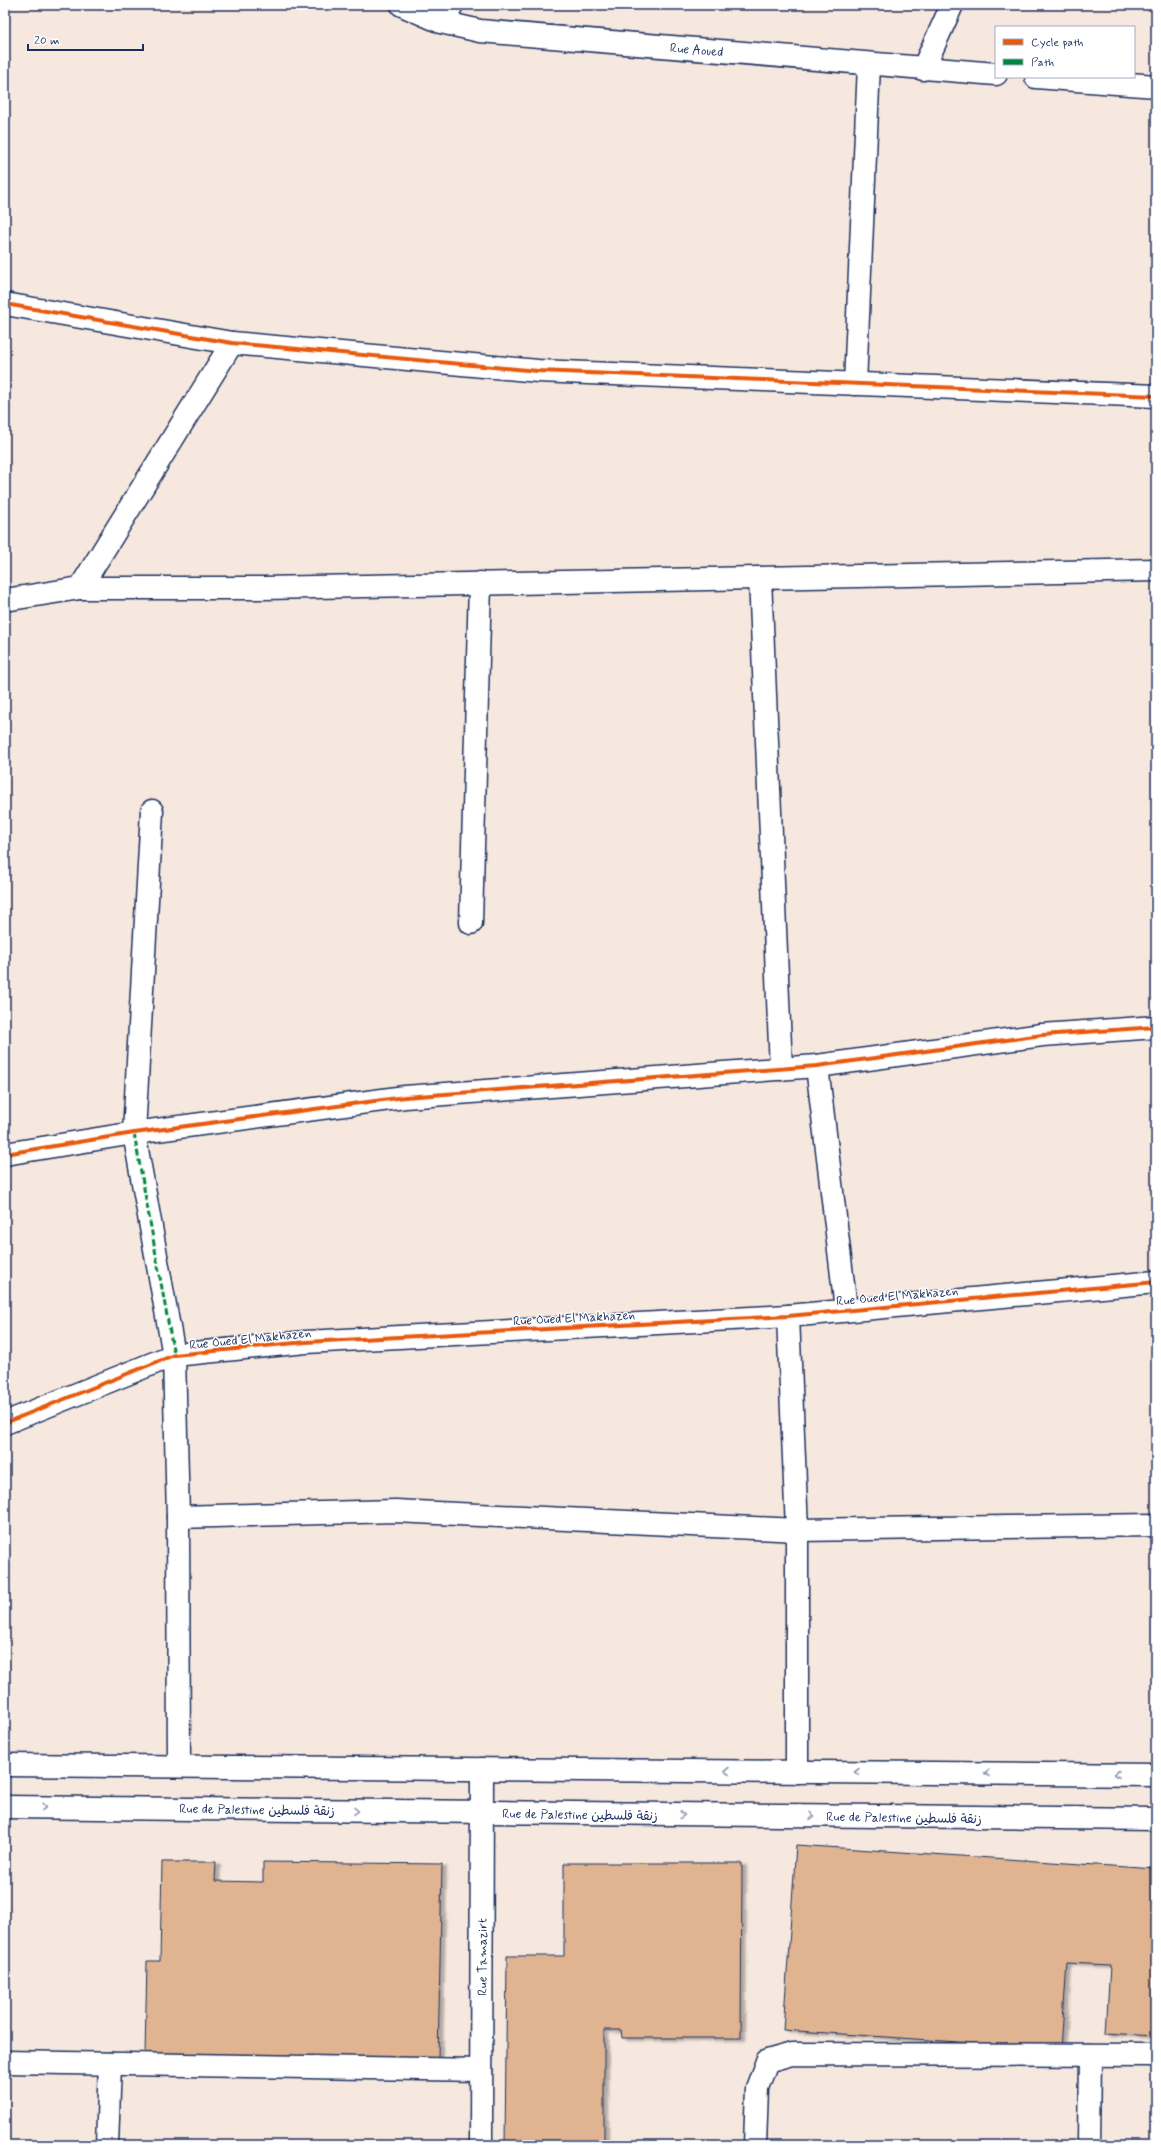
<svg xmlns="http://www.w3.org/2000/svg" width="1161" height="2150" font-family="Mynerve,'Playpen Sans Arabic',sans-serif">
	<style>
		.building { fill: #e0b491; stroke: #1b2f5e; filter: url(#shadow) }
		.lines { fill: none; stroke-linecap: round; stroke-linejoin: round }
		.minor-casing { stroke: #1b2f5e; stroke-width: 25 }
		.minor { stroke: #fff; stroke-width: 22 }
		.quiet { stroke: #00873e; stroke-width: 3; stroke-dasharray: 6 3; stroke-linecap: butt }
		.cycleway-casing { stroke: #fff; stroke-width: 6 }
		.cycleway { stroke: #e8590c; stroke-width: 4 }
		.oneway { stroke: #8d97ae }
		.labels { text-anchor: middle; stroke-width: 3; stroke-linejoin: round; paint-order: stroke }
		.street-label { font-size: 13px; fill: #1b2f5e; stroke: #fff }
	</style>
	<defs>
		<filter id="shadow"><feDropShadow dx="4.5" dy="2.5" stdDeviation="1" flood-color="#0004"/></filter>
	</defs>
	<rect width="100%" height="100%" fill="#f6e8de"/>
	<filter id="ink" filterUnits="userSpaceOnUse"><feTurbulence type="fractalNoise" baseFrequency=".025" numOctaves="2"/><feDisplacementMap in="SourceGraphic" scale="8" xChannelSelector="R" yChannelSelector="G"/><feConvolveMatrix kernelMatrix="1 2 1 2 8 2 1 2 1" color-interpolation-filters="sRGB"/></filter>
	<g filter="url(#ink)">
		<path class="building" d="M796 1845 1156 1869V2036L1106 2033 1110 1965 1067 1963 1061 2049 783 2030Z
			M162 1862H216L215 1881 263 1882V1862L442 1864 438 2059 145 2055 147 1961H160Z
			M564 1863H742L741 2038H622L621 2030H604V2143H701V2145H505L507 1956H564Z"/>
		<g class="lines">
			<g class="minor-casing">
				<g id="minor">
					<path id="s1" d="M402 5 441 22 480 31 996 74"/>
					<path d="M441 22 452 5"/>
					<path d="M923 69 952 5"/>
					<path d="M1036 77 1156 86"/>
					<path d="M5 304 232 343 538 371 1156 396"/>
					<path d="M855 384 869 65"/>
					<path d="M760 578 781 1069"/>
					<path d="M80 588 232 343"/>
					<path d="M5 600 80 588H264L1156 570"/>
					<path d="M152 811 134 1133 174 1355 178 1517 179 1766"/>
					<path d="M471 923 480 583"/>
					<path d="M817 1066 846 1309"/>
					<path d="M5 1154 134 1133 405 1097 817 1066 1042 1035 1156 1027"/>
					<path d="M788 1316 797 1530V1772"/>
					<path d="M5 1423 174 1355 306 1342 788 1316 1156 1282"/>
					<path d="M178 1517 395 1511 797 1530 1156 1525"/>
					<path d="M5 1765 1156 1775"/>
					<path d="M5 1807 1156 1819"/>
					<path d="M5 2062 481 2070"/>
					<path d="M107 2145 110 2064"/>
					<path id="s2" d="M481 2145 482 1769"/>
					<path d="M755 2145 757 2088 767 2061 792 2054 1156 2055"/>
					<path d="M1089 2145 1090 2055"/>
				</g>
			</g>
			<use href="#minor" class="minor"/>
			<path class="quiet" d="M134 1133 174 1355"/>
			<g class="cycleway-casing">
				<path id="cycleway" d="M5 304 232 343 538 371 1156 396
					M5 1154 134 1133 405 1097 817 1066 1042 1035 1156 1027
					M5 1423 174 1355 306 1342 788 1316 1156 1282"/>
			</g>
			<use href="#cycleway" class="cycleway"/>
		</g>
		<defs><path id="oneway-chevron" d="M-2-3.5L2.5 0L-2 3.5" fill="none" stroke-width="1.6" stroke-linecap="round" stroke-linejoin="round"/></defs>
		<g class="oneway">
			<use href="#oneway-chevron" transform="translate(727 1771) rotate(-180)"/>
			<use href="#oneway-chevron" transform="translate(857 1772) rotate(-180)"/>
			<use href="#oneway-chevron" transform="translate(987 1773) rotate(-180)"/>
			<use href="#oneway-chevron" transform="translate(1117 1774) rotate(-180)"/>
			<use href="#oneway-chevron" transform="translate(44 1807) rotate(1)"/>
			<use href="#oneway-chevron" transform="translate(356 1811) rotate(1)"/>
			<use href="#oneway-chevron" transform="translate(682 1815) rotate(1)"/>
			<use href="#oneway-chevron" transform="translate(812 1816) rotate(1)"/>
		</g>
	</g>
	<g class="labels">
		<g class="street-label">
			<text dy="5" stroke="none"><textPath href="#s1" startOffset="300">Rue Aoued</textPath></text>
			<text transform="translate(897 1295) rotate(-5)" y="5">Rue Oued El Makhazen</text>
			<text transform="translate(574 1317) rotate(-3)" y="5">Rue Oued El Makhazen</text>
			<text transform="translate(250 1338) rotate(-6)" y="5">Rue Oued El Makhazen</text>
			<text transform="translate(257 1809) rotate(1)" y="5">Rue de Palestine زنقة فلسطين</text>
			<text transform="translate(580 1814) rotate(1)" y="5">Rue de Palestine زنقة فلسطين</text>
			<text transform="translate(904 1817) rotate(1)" y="5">Rue de Palestine زنقة فلسطين</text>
			<text dy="5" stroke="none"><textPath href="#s2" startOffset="188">Rue Tamazirt</textPath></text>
		</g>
	</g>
	<rect width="1161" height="2150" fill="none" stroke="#fff" stroke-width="20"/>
	<rect x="10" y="10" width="1141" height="2130" fill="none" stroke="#1b2f5e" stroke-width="1.5" filter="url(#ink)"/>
	<rect x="995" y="26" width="140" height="52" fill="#ffffff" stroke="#a4acbf"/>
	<rect x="1003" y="39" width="20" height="6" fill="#e8590c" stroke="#a4acbf"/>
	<text x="1031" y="46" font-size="12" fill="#1b2f5e">Cycle path</text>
	<rect x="1003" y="59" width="20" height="6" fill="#00873e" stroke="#a4acbf"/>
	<text x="1031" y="66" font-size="12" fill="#1b2f5e">Path</text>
	<path d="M28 44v6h115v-6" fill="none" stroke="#1b2f5e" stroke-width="2"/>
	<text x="34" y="44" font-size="12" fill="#1b2f5e" stroke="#ffffff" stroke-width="3" paint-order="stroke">20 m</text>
</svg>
